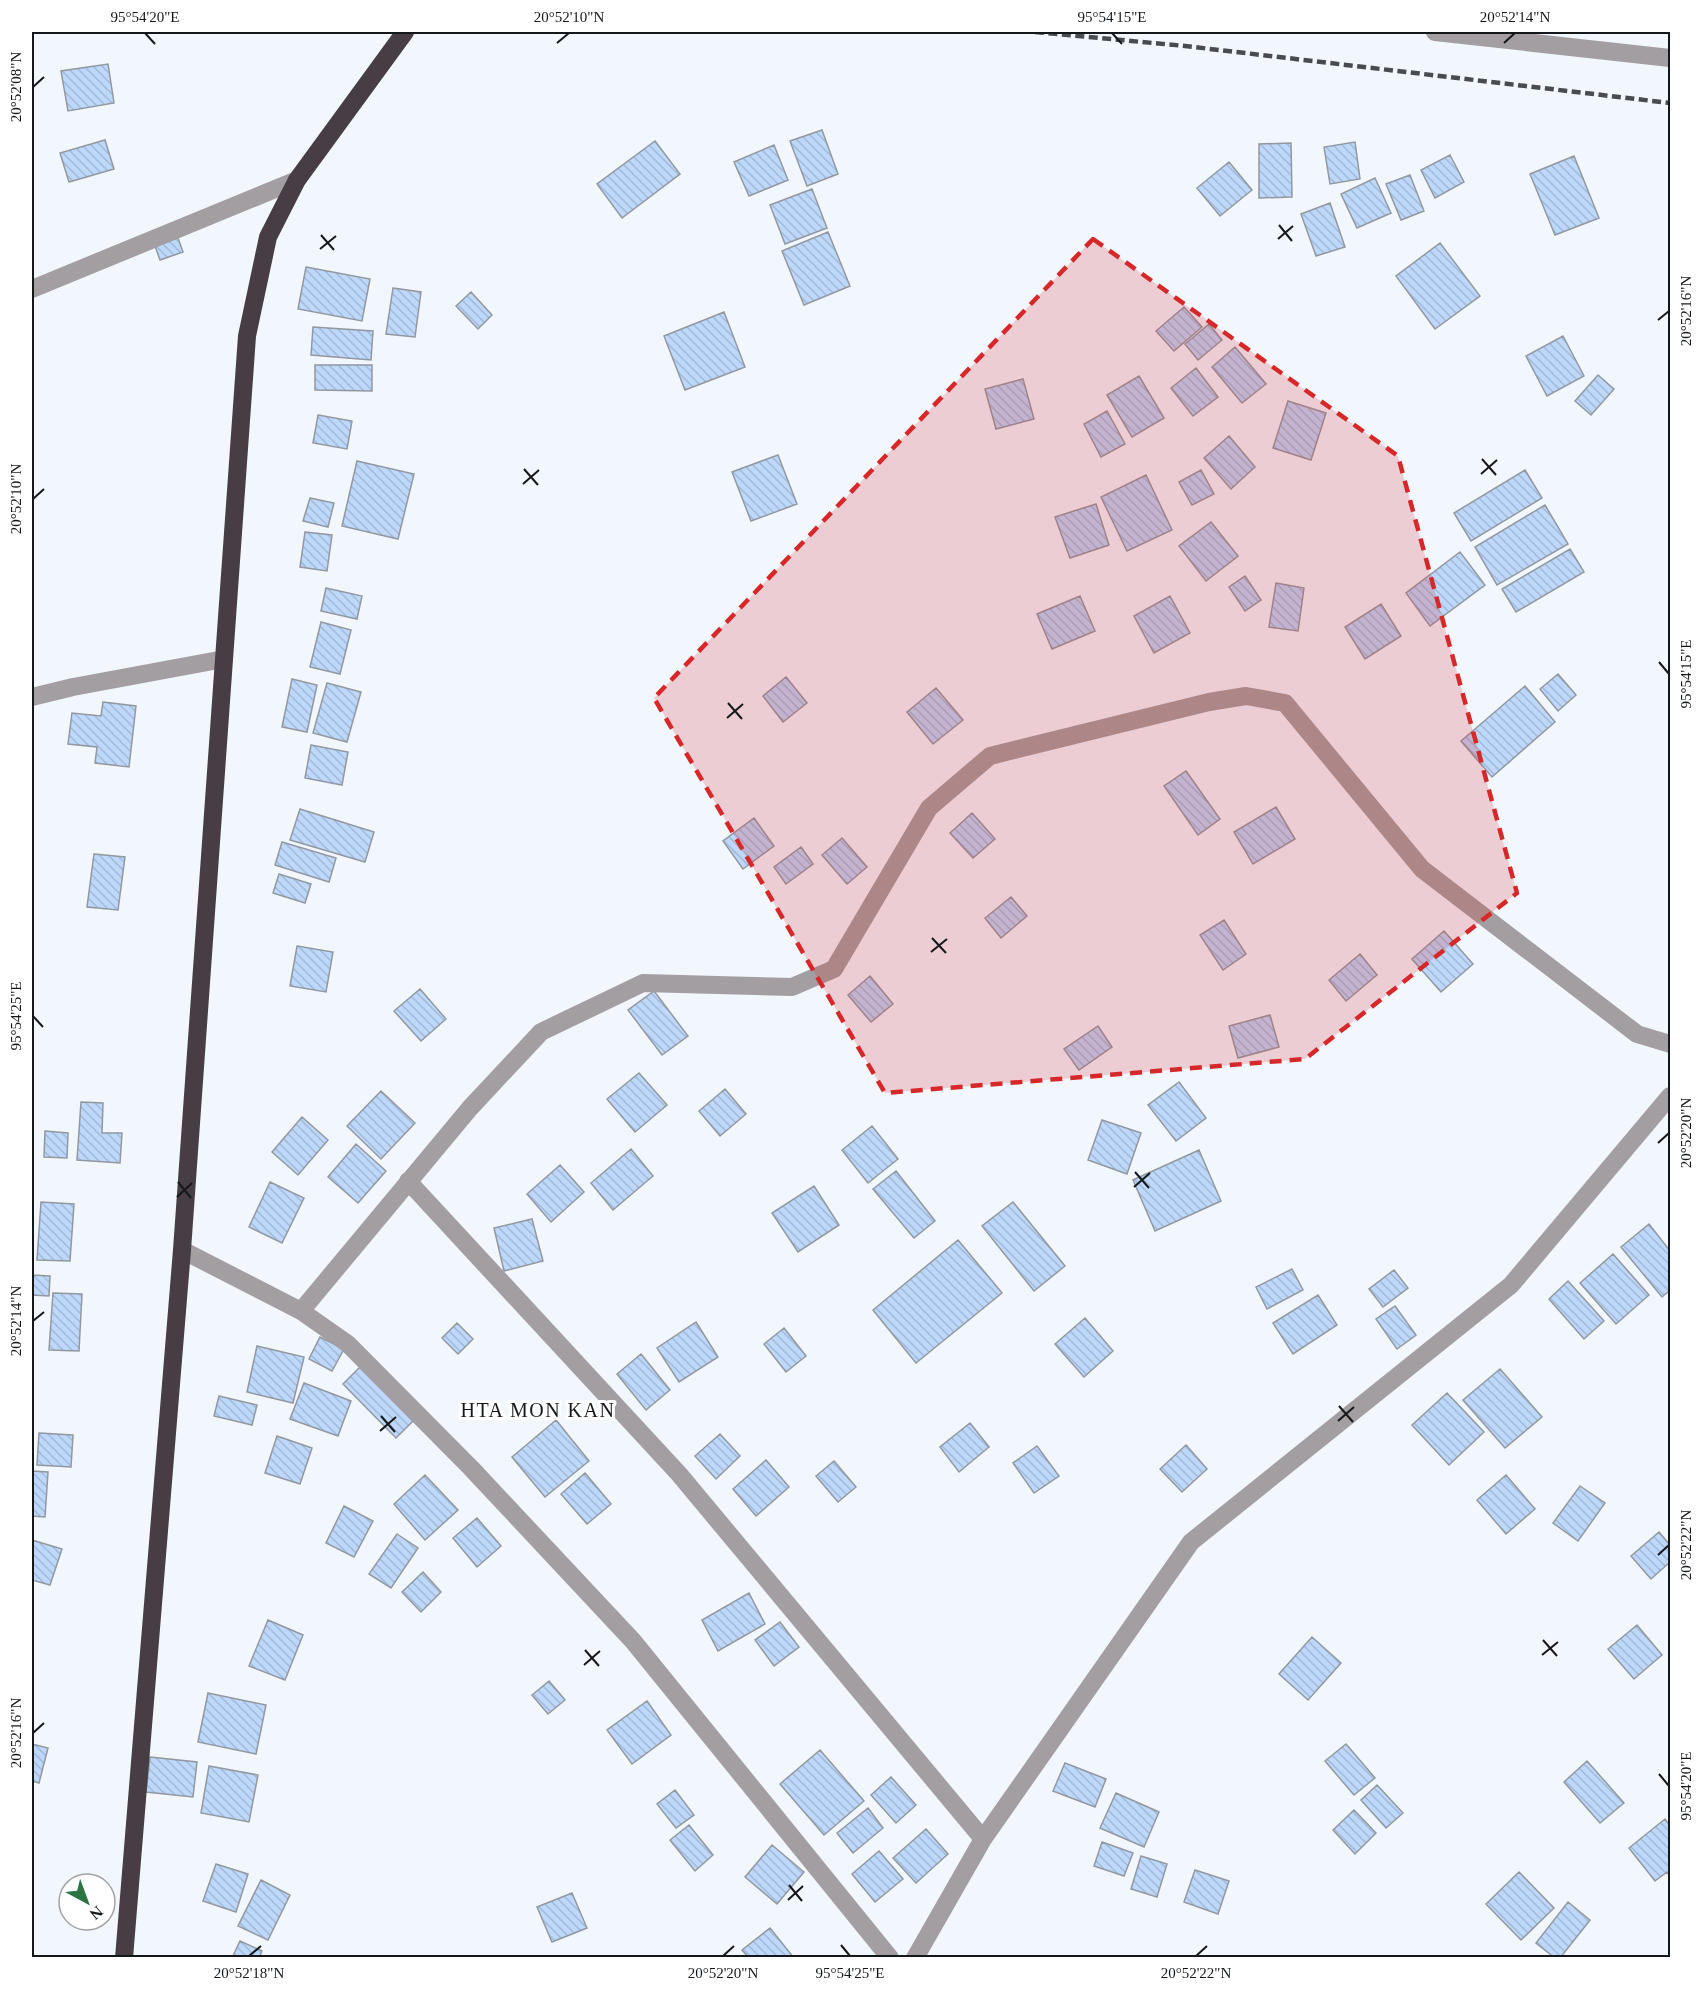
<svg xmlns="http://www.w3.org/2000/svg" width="1702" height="1989" font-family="Georgia,serif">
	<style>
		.building { fill: url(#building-back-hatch); stroke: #9298a0; stroke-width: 1.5 }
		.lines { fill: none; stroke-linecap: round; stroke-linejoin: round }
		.street { stroke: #a39ea1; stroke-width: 18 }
		.highway { stroke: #463e44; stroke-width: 18 }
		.rail { stroke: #484b4f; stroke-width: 4.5; stroke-dasharray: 9 4.5; stroke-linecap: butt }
		.marked { fill: #d62828; fill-opacity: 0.2; stroke: #d62828; stroke-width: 4.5; stroke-dasharray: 12 8; stroke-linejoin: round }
		.ticks { fill: none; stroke: #15181b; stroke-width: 2 }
		.labels { text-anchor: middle; stroke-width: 6; stroke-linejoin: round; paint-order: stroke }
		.quarter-label { font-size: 20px; letter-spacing: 1.5px; fill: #15181b; stroke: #fff }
		.neatline { fill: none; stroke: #15181b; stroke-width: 2 }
		.ticks-label { font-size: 15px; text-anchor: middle; fill: #15181b }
	</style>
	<defs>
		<pattern id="building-back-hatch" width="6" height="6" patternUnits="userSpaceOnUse" patternTransform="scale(1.5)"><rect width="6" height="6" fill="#bdd8fb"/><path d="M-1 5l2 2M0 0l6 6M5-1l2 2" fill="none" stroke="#a2b9d7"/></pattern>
	</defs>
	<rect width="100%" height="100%" fill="#f2f7fe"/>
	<path class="building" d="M108 64 114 103 68 111 61 71Z
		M822 130 838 174 807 186 790 141Z
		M105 140 114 169 69 182 60 153Z
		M655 141 680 174 622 218 597 184Z
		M1355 142 1360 179 1330 184 1324 147Z
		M1291 143 1292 197 1259 198V144Z
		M774 145 788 180 749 196 734 162Z
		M1450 155 1464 182 1435 198 1421 170Z
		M1574 156 1599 218 1555 235 1530 174Z
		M1229 162 1252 190 1220 216 1197 188Z
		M1410 175 1424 211 1401 220 1386 184Z
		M1375 178 1391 213 1357 228 1341 194Z
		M812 189 827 228 785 244 770 205Z
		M1330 203 1345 247 1316 256 1301 214Z
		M828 232 850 286 804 305 782 251Z
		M177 235 183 252 160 260 154 243Z
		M1440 243 1480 296 1435 329 1396 276Z
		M306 267 370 279 362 321 298 309Z
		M393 288 421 292 415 337 386 334Z
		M471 292 492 315 478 329 456 306Z
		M1184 307 1202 327 1174 351 1156 331Z
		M724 312 745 367 685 390 664 336Z
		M1209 324 1222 340 1198 360 1185 344Z
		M313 327 373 331 371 360 311 355Z
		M1563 336 1584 376 1547 396 1526 356Z
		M1235 347 1266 384 1242 403 1212 367Z
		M315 365H372V391L315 390Z
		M1196 368 1218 397 1193 416 1171 388Z
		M1598 375 1614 389 1591 415 1575 401Z
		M1139 376 1164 418 1132 437 1107 395Z
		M1023 379 1034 419 996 429 985 389Z
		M1288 401 1326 413 1311 460 1273 448Z
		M1107 411 1125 444 1101 457 1084 424Z
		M318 415 352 421 347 449 313 443Z
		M1229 436 1255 467 1231 489 1204 458Z
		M778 455 797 504 751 521 732 472Z
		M357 461 414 474 398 539 342 526Z
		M1201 470 1214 494 1192 505 1179 482Z
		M1525 470 1542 498 1471 541 1454 513Z
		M1146 475 1172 530 1127 551 1101 497Z
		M310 498 334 503 328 527 303 521Z
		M1096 504 1109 545 1070 558 1055 517Z
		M1545 505 1568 544 1497 585 1475 547Z
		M1211 522 1238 556 1206 581 1179 546Z
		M305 532 332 535 327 571 300 567Z
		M1570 549 1584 572 1516 612 1502 589Z
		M1460 552 1485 585 1430 626 1406 593Z
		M1245 576 1261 600 1245 611 1229 587Z
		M1276 583 1304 588 1298 631 1269 627Z
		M326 588 362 596 357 619 321 611Z
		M1080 596 1095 631 1052 649 1037 614Z
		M1170 596 1190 633 1154 653 1134 616Z
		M1381 604 1401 636 1365 659 1345 627Z
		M321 622 351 630 340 674 310 667Z
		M1558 674 1576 695 1558 711 1540 689Z
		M786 677 807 703 783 722 763 696Z
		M292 679 317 685 307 732 282 727Z
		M327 683 361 692 347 742 313 733Z
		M1525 686 1555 722 1492 777 1461 741Z
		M936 688 963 720 933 744 907 712Z
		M103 702 136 706 129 767 95 763 97 747 68 744 72 713 101 716Z
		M311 745 348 752 342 785 305 778Z
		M1186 771 1220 819 1198 835 1164 786Z
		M1276 807 1295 839 1253 864 1234 832Z
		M300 809 374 832 365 862 290 840Z
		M972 813 995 839 973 858 950 833Z
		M754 818 774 846 743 869 723 841Z
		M842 838 867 867 847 884 822 855Z
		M282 842 336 858 329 882 275 865Z
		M801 847 813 864 786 884 774 867Z
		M94 854 125 857 118 910 87 907Z
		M279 874 311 884 305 903 273 893Z
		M1011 897 1027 916 1001 938 985 918Z
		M1224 920 1246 954 1223 970 1200 935Z
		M1444 931 1473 964 1441 992 1412 959Z
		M297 946 333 952 326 992 290 986Z
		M1360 954 1377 975 1346 1001 1329 980Z
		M870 976 893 1004 871 1022 848 995Z
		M420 989 446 1019 421 1041 394 1011Z
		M654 991 688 1036 662 1055 628 1010Z
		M1270 1015 1279 1047 1238 1058 1229 1026Z
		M1098 1026 1112 1047 1079 1070 1064 1049Z
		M639 1073 667 1105 635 1132 607 1099Z
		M1179 1082 1206 1118 1176 1141 1148 1105Z
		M725 1089 746 1114 720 1136 699 1111Z
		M381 1091 415 1123 381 1159 347 1126Z
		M81 1102 103 1103 102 1133H122L120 1163 77 1160Z
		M302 1117 328 1140 298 1175 272 1152Z
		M1102 1120 1141 1133 1127 1174 1088 1160Z
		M872 1126 898 1159 868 1183 842 1150Z
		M45 1131 68 1133 67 1158 44 1157Z
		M356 1144 386 1171 358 1203 328 1177Z
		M631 1149 653 1176 613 1210 591 1183Z
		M1199 1150 1221 1201 1155 1231 1133 1180Z
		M560 1165 584 1192 551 1222 527 1194Z
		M896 1171 935 1221 914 1238 873 1189Z
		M270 1182 304 1198 282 1243 249 1227Z
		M814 1186 839 1225 798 1252 772 1213Z
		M41 1202 74 1204 70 1261 37 1260Z
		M1013 1202 1065 1266 1034 1291 982 1226Z
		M532 1219 543 1261 504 1271 494 1228Z
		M1649 1224 1670 1251V1290L1662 1297 1621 1247Z
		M958 1240 1002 1293 916 1363 873 1310Z
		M1613 1254 1649 1295 1616 1324 1580 1283Z
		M1292 1269 1303 1290 1267 1309 1256 1287Z
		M1394 1270 1408 1288 1383 1307 1369 1289Z
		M32 1275 50 1276 49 1296 32 1295Z
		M1568 1281 1604 1321 1584 1339 1549 1299Z
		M53 1293 82 1294 79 1351 49 1350Z
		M1318 1295 1337 1325 1293 1354 1273 1323Z
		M1395 1306 1416 1335 1397 1349 1376 1319Z
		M1085 1318 1113 1351 1084 1377 1055 1344Z
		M696 1322 718 1357 679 1382 657 1348Z
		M457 1323 473 1339 458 1354 442 1338Z
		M784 1328 806 1356 786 1372 764 1344Z
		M320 1337 344 1349 332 1371 309 1359Z
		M257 1346 304 1357 293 1403 247 1392Z
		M641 1354 670 1390 646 1410 617 1374Z
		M362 1365 415 1419 396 1438 343 1384Z
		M1500 1369 1542 1417 1505 1448 1463 1400Z
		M304 1383 351 1401 338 1436 290 1419Z
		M1447 1393 1484 1432 1449 1465 1412 1425Z
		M219 1396 257 1405 252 1425 214 1416Z
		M556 1420 589 1461 545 1497 512 1457Z
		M970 1423 989 1447 959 1472 940 1447Z
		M39 1433 73 1435 71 1467 37 1465Z
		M720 1434 740 1456 716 1479 695 1456Z
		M277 1436 312 1448 300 1484 265 1473Z
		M1186 1445 1207 1469 1182 1492 1160 1469Z
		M1037 1446 1059 1476 1034 1493 1013 1463Z
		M766 1460 789 1487 756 1516 733 1489Z
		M834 1461 856 1487 838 1502 816 1476Z
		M32 1471 48 1472 45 1517 32 1516Z
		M585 1473 611 1504 587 1524 561 1494Z
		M425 1475 458 1510 425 1540 394 1504Z
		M1506 1475 1535 1509 1506 1534 1477 1500Z
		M1580 1486 1605 1503 1578 1541 1553 1523Z
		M344 1506 373 1521 354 1557 326 1543Z
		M477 1518 501 1546 477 1567 453 1538Z
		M1659 1532 1670 1545V1562L1651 1579 1631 1556Z
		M397 1534 418 1548 391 1588 369 1574Z
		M32 1540 62 1549 50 1585 32 1580Z
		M423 1572 441 1592 421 1612 402 1592Z
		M749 1593 765 1624 718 1651 702 1620Z
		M268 1620 303 1635 285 1680 249 1666Z
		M780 1622 799 1647 774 1666 755 1640Z
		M1637 1625 1662 1655 1634 1679 1608 1649Z
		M1312 1637 1341 1663 1308 1700 1279 1674Z
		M549 1681 565 1700 548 1714 532 1695Z
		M208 1693 266 1705 256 1754 198 1742Z
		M647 1701 671 1735 632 1764 607 1730Z
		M32 1744 48 1748 39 1783 32 1781Z
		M1346 1744 1375 1778 1354 1795 1325 1761Z
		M820 1750 864 1801 824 1835 780 1784Z
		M150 1757 197 1762 193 1797 146 1792Z
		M1587 1761 1624 1803 1600 1823 1564 1782Z
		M1065 1763 1106 1779 1095 1807 1053 1791Z
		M209 1766 258 1775 249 1822 201 1813Z
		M891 1777 916 1805 896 1823 871 1795Z
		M1377 1785 1403 1813 1386 1828 1361 1800Z
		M675 1790 694 1815 676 1828 657 1804Z
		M1116 1793 1159 1812 1144 1847 1100 1828Z
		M868 1808 883 1828 853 1853 837 1833Z
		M1354 1810 1376 1833 1355 1854 1333 1830Z
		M1665 1819 1670 1826V1876L1667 1872 1655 1881 1629 1848Z
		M689 1825 713 1855 695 1871 670 1840Z
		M926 1829 948 1854 916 1883 893 1858Z
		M1102 1842 1133 1853 1124 1876 1094 1866Z
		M772 1845 804 1872 777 1904 745 1877Z
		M879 1851 903 1879 875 1902 852 1874Z
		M1141 1856 1167 1864 1157 1897 1131 1889Z
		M216 1864 248 1874 236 1912 203 1901Z
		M1195 1870 1229 1881 1218 1914 1184 1902Z
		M1519 1872 1554 1908 1521 1940 1486 1904Z
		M261 1880 290 1895 268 1940 238 1926Z
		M572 1893 587 1928 552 1942 537 1907Z
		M1568 1902 1590 1920 1560 1958H1555L1536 1943Z
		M770 1928 794 1958H749L742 1950Z
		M240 1941 262 1951 259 1958H232Z"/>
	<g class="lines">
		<path class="street" d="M1435 32 1670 58
			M32 289 297 180
			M32 697 73 687 224 659
			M408 1181 679 1474 983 1839
			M182 1250 301 1311 348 1344 471 1468 633 1641 890 1958
			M301 1311 470 1108 541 1032 643 983 792 987 834 969 929 808 990 756 1209 702 1246 696 1285 703 1422 869 1637 1034 1670 1044
			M915 1958 983 1839 1191 1542 1511 1285 1670 1096"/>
		<path class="highway" d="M124 1958 182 1250 247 336 268 237 297 180 405 32"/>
		<path class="rail" d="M1035 32 1185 46 1670 103"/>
	</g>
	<path class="marked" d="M1093 239 1398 456 1517 893 1305 1059 885 1093 654 698Z"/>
	<path class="ticks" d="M145 33 155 44M1112 33 1122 44M557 43 569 33M1504 43 1515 33M33 87 44 77M1279 225 1292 241M321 235 334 250M1278 239 1293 226M320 249 336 236M1658 320 1669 311M1482 459 1496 475M524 469 538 485M1481 474 1497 460M523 484 539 470M33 499 44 489M1659 662 1669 674M728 703 742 719M727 718 743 704M932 938 946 953M931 952 947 939M33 1016 43 1027M1658 1143 1669 1133M1135 1172 1149 1188M178 1182 191 1198M1134 1187 1150 1173M177 1197 192 1183M33 1321 44 1312M1339 1406 1353 1422M381 1416 395 1432M1338 1421 1354 1407M380 1431 396 1417M1658 1555 1669 1545M1543 1640 1557 1656M585 1650 599 1666M1542 1655 1558 1642M584 1665 600 1651M33 1733 44 1723M1659 1774 1669 1786M789 1885 802 1901M788 1900 803 1886M841 1945 850 1956M249 1956 261 1946M723 1956 734 1946M1196 1956 1207 1946"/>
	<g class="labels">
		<g class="quarter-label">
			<text x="538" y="1417">HTA MON KAN</text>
		</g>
	</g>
	<rect width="1702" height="1989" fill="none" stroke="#ffffff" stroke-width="66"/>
	<g transform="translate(87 1902) rotate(139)"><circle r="28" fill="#ffffff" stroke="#a1a3a4" stroke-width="1.5"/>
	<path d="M0-4.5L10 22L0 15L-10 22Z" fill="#2a7543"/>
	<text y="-9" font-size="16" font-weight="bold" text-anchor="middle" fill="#15181b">N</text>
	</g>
	<rect x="33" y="33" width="1636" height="1923" class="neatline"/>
	<g class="ticks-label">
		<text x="145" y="22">95°54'20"E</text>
		<text x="569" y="22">20°52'10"N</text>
		<text x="1112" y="22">95°54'15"E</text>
		<text x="1515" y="22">20°52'14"N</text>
		<text transform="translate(16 87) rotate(-90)" y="5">20°52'08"N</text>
		<text transform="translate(1686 311) rotate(-90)" y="5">20°52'16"N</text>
		<text transform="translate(16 499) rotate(-90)" y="5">20°52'10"N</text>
		<text transform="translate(1686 674) rotate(-90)" y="5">95°54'15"E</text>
		<text transform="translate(16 1016) rotate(-90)" y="5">95°54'25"E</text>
		<text transform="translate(1686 1133) rotate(-90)" y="5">20°52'20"N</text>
		<text transform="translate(16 1321) rotate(-90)" y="5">20°52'14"N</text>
		<text transform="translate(1686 1545) rotate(-90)" y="5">20°52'22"N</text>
		<text transform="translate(16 1733) rotate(-90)" y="5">20°52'16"N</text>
		<text transform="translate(1686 1786) rotate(-90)" y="5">95°54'20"E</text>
		<text x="249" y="1978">20°52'18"N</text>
		<text x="723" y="1978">20°52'20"N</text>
		<text x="850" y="1978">95°54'25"E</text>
		<text x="1196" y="1978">20°52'22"N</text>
	</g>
</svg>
